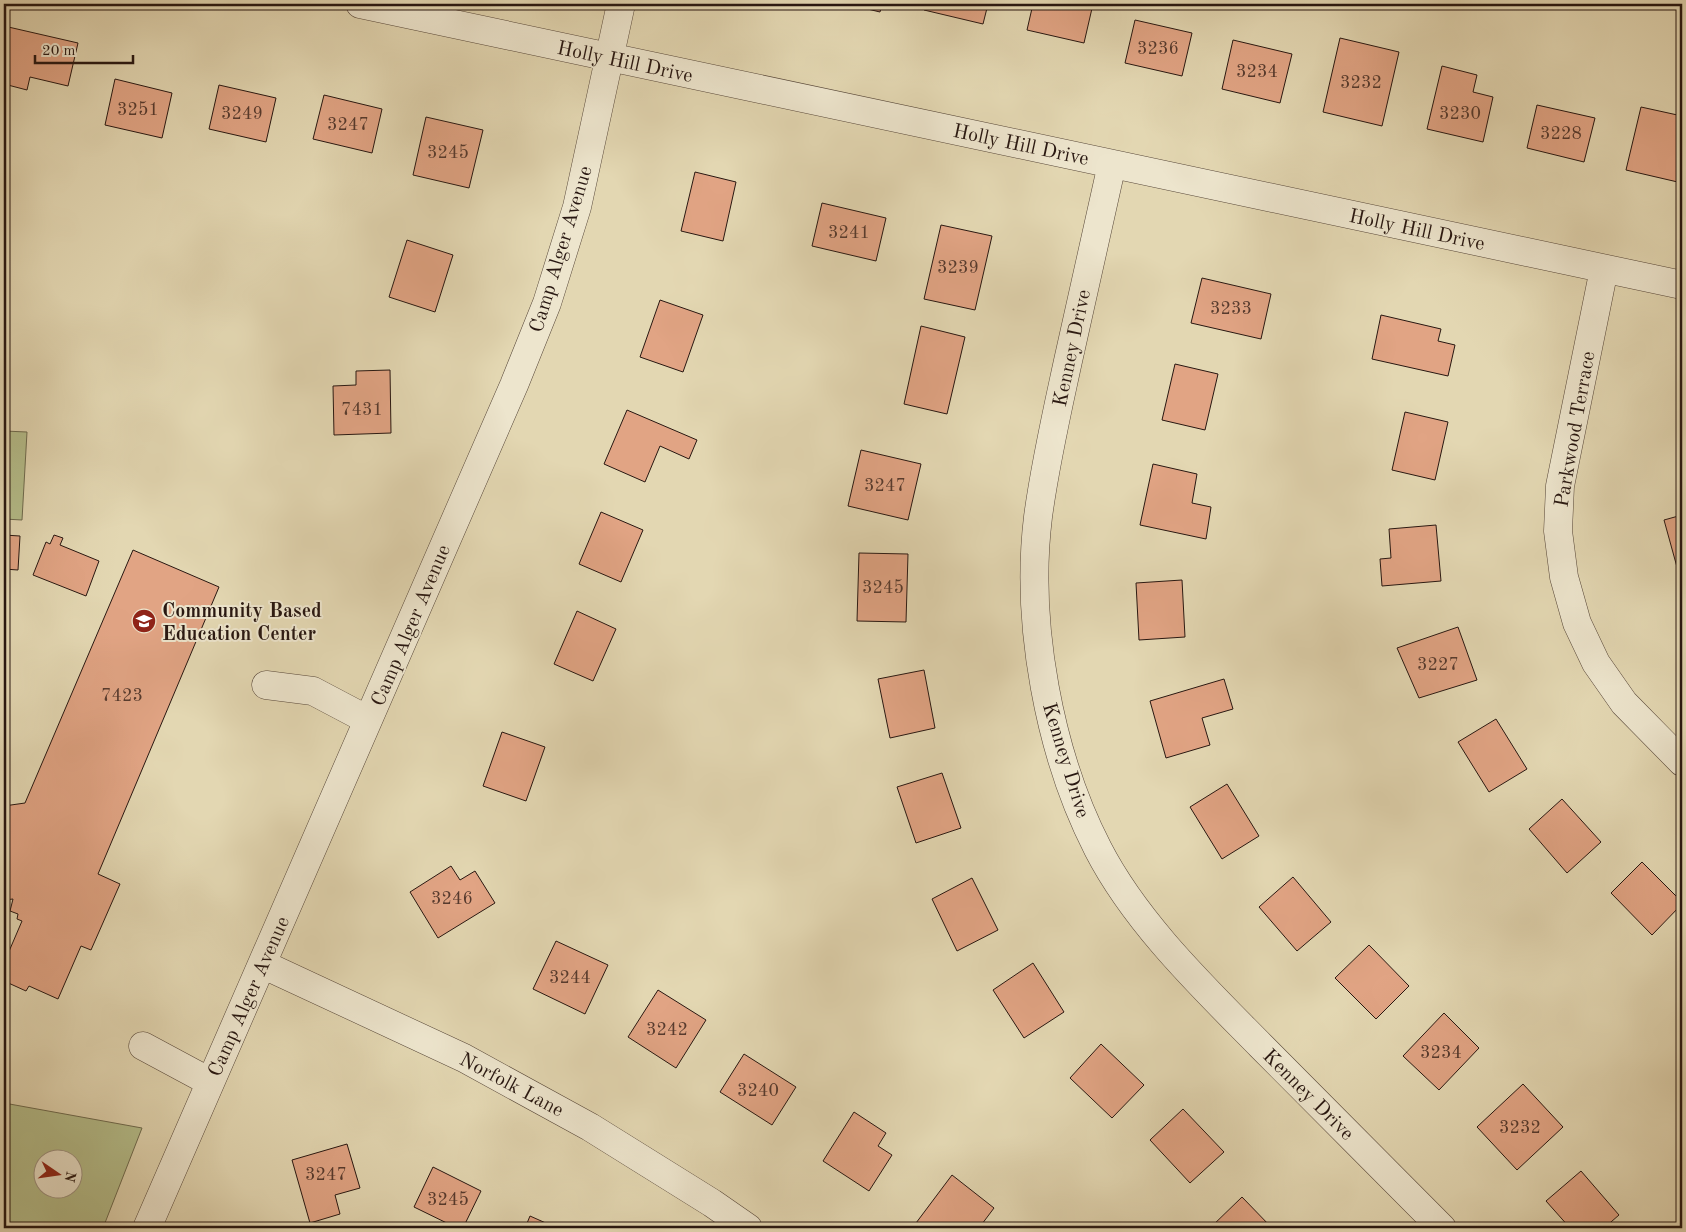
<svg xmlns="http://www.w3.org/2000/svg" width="1686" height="1232" font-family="'Old Standard TT',serif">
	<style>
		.green { fill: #b5be8b; stroke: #6e6a4e; fill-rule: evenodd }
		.building { fill: #e1a484; stroke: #281711 }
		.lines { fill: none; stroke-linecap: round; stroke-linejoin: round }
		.minor-casing { stroke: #574739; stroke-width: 29 }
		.minor { stroke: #ede5cd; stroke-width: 28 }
		.labels { text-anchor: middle; stroke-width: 4; stroke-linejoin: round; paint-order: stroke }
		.number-label { font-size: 18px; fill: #563a2e }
		.street-label { font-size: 20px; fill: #281711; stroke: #ede5cd }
		.poi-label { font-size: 20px; font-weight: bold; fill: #281711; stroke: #ede5cd; text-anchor: start }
	</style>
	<rect width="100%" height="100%" fill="#e3d7b2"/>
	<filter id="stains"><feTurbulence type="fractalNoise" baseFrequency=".004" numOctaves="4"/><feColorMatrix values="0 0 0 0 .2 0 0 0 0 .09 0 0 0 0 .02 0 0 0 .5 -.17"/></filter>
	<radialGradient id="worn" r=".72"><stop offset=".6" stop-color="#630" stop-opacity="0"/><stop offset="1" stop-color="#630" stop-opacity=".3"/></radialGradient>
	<path class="green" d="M4 431 27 432 22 520 4 519Z
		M4 1103 142 1128 103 1228H4ZM42 1160H72V1190H42Z"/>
	<path class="building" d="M847 4H882L880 12Z
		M926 4H988L983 24 924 10Z
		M1033 4H1093L1084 43 1027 30Z
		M1135 20 1192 33 1182 76 1125 63Z
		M4 26 78 43 68 86 30 77 27 90 4 84Z
		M1340 38 1399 52 1382 126 1323 112Z
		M1233 40 1292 54 1280 103 1222 89Z
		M1442 66 1477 75 1473 92 1493 97 1483 142 1427 129Z
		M115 79 172 93 162 138 105 125Z
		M219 85 276 98 266 142 209 129Z
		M324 95 382 109 372 153 313 139Z
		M1537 105 1595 118 1584 162 1527 148Z
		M1641 107 1682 116V183L1626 170Z
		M426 117 483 130 469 188 413 175Z
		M695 172 736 182 723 241 681 231Z
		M822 203 886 218 876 261 812 246Z
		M941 225 992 236 975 310 924 299Z
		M407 240 453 255 435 312 389 297Z
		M1202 278 1271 294 1261 339 1191 323Z
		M660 300 703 315 683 372 640 357Z
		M1381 315 1441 329 1438 341 1455 345 1448 376 1372 359Z
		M921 326 965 337 947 414 904 404Z
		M1175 364 1218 374 1205 430 1162 420Z
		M390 370 391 433 334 435 333 386 356 385V371Z
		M627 410 697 440 689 459 660 446 645 482 604 464Z
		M1405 412 1448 422 1435 480 1392 470Z
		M861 450 921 464 908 520 848 506Z
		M1153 464 1197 474 1192 503 1211 507 1206 539 1140 525Z
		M601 512 643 530 621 582 579 564Z
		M1682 515V577L1680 578 1664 520Z
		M1436 525 1441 581 1382 586 1380 559 1391 558 1389 529Z
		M4 535 20 536 18 570 4 569Z
		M54 535 63 538 60 545 99 561 86 596 33 575 46 542 50 544Z
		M133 550 219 587 98 874 120 884 91 950 81 946 58 999 29 986 26 991 4 981V963L22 921 17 919 18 914 10 911 13 899 4 900V806L25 803Z
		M859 553 908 554 906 622 857 621Z
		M1182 580 1185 637 1139 640 1136 583Z
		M577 611 616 629 593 681 554 664Z
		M1458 627 1477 680 1419 698 1397 648Z
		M924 670 935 728 890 738 878 679Z
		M1224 679 1233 709 1202 718 1210 745 1166 758 1150 701Z
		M1496 719 1527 769 1489 792 1458 742Z
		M502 732 545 747 526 801 483 786Z
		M942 773 961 828 916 843 897 787Z
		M1227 784 1259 836 1222 859 1190 807Z
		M1562 799 1601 842 1567 873 1529 829Z
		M1642 862 1682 902V904L1652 935 1611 893Z
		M451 866 460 880 475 871 495 903 438 938 410 892Z
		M1293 877 1331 922 1297 951 1259 907Z
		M972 878 998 930 957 951 932 899Z
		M556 941 608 965 585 1014 533 989Z
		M1369 945 1409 986 1376 1019 1335 978Z
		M1033 963 1064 1012 1024 1038 993 990Z
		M658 990 706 1020 676 1068 628 1037Z
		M1444 1013 1479 1048 1439 1090 1403 1056Z
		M1101 1044 1144 1085 1112 1118 1070 1078Z
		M744 1054 796 1087 772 1125 720 1092Z
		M1523 1084 1563 1127 1517 1170 1477 1127Z
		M1183 1109 1224 1152 1190 1183 1150 1140Z
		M854 1112 886 1133 878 1146 892 1155 869 1191 823 1161Z
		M347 1144 360 1188 335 1195 340 1214 310 1223 292 1160Z
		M433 1167 481 1191 463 1228H457L414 1207Z
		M1581 1171 1619 1215 1604 1228H1570L1546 1201Z
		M952 1175 994 1208 979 1228H915L913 1227Z
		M1242 1197 1272 1228H1210Z
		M530 1216 557 1228H525Z"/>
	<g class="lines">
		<g class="minor-casing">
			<path id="minor" d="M360 4 1682 285
				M1112 164C1097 229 1083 295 1068 361 1057 412 1045 464 1038 517 1025 623 1049 754 1098 849 1136 923 1203 987 1261 1046 1321 1107 1382 1167 1442 1228
				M1604 269 1560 486 1558 531 1564 577 1577 623 1596 663 1624 703 1682 762
				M266 685 313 691 368 720
				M262 964 464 1058 590 1127 712 1203 748 1228
				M143 1046 210 1082
				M147 1228 514 385 547 303 577 207 621 4"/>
		</g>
		<use href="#minor" class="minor"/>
	</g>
	<defs>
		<g id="school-disc" transform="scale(1.25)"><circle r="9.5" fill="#8f2418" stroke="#ede5cd"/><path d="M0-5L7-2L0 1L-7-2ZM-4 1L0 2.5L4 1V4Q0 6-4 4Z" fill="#fff"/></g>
	</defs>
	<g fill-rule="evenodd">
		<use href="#school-disc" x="144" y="621"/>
	</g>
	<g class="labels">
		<g class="number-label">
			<text x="1158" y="54">3236</text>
			<text x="1257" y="77">3234</text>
			<text x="1361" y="88">3232</text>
			<text x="138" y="115">3251</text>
			<text x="242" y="119">3249</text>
			<text x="1460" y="119">3230</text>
			<text x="348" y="130">3247</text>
			<text x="1561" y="139">3228</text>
			<text x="448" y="158">3245</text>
			<text x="849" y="238">3241</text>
			<text x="958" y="273">3239</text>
			<text x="1231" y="314">3233</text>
			<text x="362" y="415">7431</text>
			<text x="885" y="491">3247</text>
			<text x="883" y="593">3245</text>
			<text x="1438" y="670">3227</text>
			<text x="122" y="701">7423</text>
			<text x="452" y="904">3246</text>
			<text x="570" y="983">3244</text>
			<text x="667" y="1035">3242</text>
			<text x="1441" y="1058">3234</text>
			<text x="758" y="1096">3240</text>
			<text x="1520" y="1133">3232</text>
			<text x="326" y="1180">3247</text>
			<text x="448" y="1205">3245</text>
		</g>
		<g class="street-label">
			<text transform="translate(625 61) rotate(12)" y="7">Holly Hill Drive</text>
			<text transform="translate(1021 144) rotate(12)" y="7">Holly Hill Drive</text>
			<text transform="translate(1417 229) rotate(12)" y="7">Holly Hill Drive</text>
			<text transform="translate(560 249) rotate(-73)" y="7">Camp Alger Avenue</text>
			<text transform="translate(1071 348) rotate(-78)" y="7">Kenney Drive</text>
			<text transform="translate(1574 429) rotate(-80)" y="7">Parkwood Terrace</text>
			<text transform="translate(410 625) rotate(-67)" y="7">Camp Alger Avenue</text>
			<text transform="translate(1067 760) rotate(73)" y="7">Kenney Drive</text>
			<text transform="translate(248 996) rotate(-66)" y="7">Camp Alger Avenue</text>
			<text transform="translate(512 1084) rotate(28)" y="7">Norfolk Lane</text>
			<text transform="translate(1309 1094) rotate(45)" y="7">Kenney Drive</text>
		</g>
		<g class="poi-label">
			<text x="162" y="617">Community Based<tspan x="162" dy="23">Education Center</tspan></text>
		</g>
	</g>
	<rect width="1686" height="1232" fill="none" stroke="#e3d7b2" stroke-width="20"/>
	<rect x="5" y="5" width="1676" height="1222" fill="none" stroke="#281711" stroke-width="2.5"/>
	<rect x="10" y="10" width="1666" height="1212" fill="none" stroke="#281711"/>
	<g transform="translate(58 1174) rotate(103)"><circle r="24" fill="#ede5cd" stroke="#9e9382"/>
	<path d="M0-4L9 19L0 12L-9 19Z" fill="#8f2418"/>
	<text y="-8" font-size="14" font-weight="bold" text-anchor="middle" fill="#281711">N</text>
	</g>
	<path d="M35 55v8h98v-8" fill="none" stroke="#281711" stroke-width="2.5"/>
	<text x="42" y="55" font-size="15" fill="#281711" stroke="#ede5cd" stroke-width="4" paint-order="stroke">20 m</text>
	<rect width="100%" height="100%" filter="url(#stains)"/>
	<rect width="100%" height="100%" fill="url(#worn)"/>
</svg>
